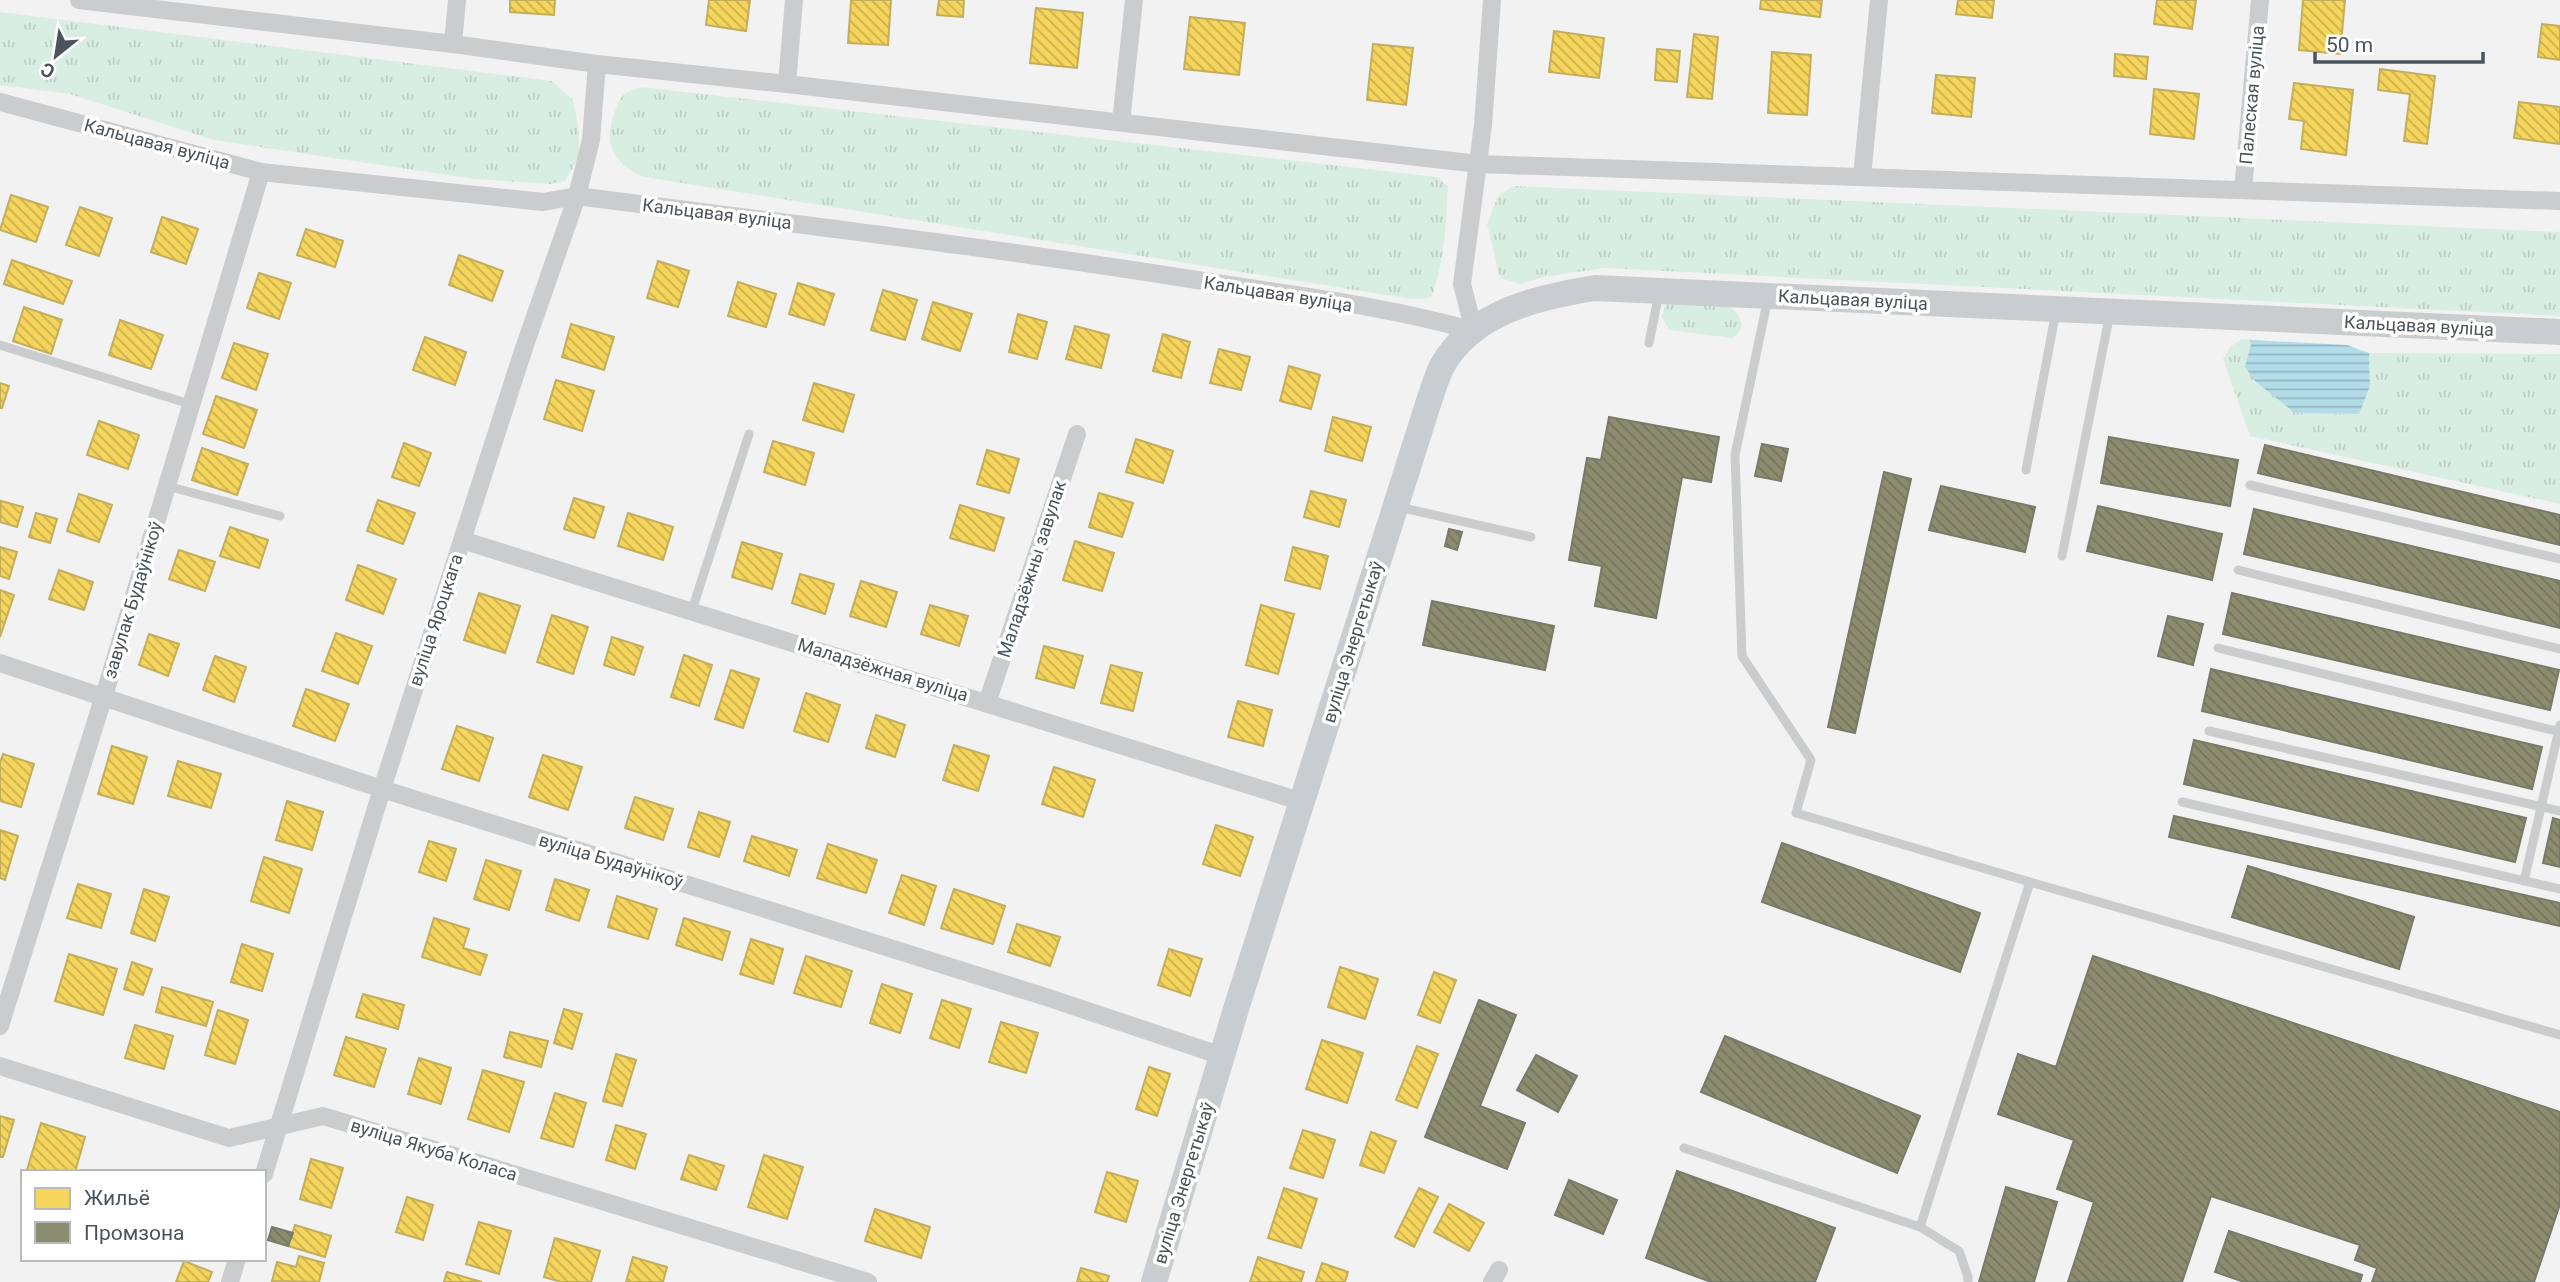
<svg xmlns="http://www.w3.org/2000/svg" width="2560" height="1282" font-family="Roboto,sans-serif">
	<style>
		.grass { fill: url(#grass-tufts) }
		.water { fill: url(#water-rules) }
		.homes { fill: url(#homes-back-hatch); stroke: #c3ae5c; stroke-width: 2 }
		.industry { fill: url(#industry-back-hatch); stroke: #787b69; stroke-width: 2 }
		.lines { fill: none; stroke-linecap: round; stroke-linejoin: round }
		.lane { stroke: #cacccd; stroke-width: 9 }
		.street { stroke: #cacccd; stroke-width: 18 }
		.secondary { stroke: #cacdcf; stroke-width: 26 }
		.labels { text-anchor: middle; stroke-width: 7; stroke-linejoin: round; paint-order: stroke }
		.street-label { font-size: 18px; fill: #4b545c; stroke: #fff }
	</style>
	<defs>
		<pattern id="grass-tufts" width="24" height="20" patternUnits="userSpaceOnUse" patternTransform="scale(1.75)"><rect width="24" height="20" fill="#d9eee2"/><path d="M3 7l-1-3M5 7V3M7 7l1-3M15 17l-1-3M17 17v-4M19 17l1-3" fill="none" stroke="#bccec4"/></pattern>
		<pattern id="water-rules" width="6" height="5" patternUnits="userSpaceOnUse" patternTransform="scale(1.75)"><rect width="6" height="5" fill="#b2dce8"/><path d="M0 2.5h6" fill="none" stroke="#93b5bf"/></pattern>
		<pattern id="homes-back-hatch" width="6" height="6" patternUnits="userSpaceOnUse" patternTransform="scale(1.75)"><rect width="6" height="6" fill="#f6d55c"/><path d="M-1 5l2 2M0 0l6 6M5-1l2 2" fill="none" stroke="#c9af4f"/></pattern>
		<pattern id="industry-back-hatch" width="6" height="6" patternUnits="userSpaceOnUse" patternTransform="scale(1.75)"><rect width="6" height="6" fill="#8c8c6e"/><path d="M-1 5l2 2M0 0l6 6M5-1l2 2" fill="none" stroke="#74755e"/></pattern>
	</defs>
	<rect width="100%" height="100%" fill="#f2f2f2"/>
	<path class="grass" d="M0 12 552 81 573 100 579 131V157L565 181 550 184 474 179 214 140 70 94 0 85Z
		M641 87 1437 177 1448 186C1446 224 1445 261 1431 298L1412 299 644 177C615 165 603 145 614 114 617 107 619 98 625 94 629 91 636 89 641 87Z
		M1513 186 2560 232V316L1605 268 1543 277 1521 284 1500 278 1487 224 1498 196Z
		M1671 301 1730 307C1742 315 1747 331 1732 338L1669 330 1662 317 1665 306Z
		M2242 339 2252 340 2245 368 2295 413 2359 414 2370 386 2369 353 2560 354V504L2250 436 2223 359 2231 346Z"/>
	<path class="water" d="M2252 340 2347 345 2369 353 2370 386 2359 414 2295 413 2255 381 2245 367Z"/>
	<path class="homes" d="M510 0H555L554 15 510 12Z
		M709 0H750L746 31 706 25Z
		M851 0H891L888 45 848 43Z
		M939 0H964L963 17 937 15Z
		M1761 0H1822L1820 17 1760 9Z
		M1958 0H1994L1992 18 1956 14Z
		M2157 0H2196L2192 29 2154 24Z
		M2303 0H2345L2340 54 2299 50Z
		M1036 8 1083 13 1077 68 1030 63Z
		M1190 17 1245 23 1239 75 1184 69Z
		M2542 24 2560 26V60L2538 57Z
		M1554 31 1604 38 1599 78 1549 72Z
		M1694 34 1718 37 1712 99 1687 97Z
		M1373 44 1413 48 1406 105 1367 100Z
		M1657 49 1680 51 1677 82 1655 80Z
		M1772 52 1811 55 1807 115 1768 113Z
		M2115 54 2148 57 2146 79 2114 76Z
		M2380 69 2435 76 2427 144 2404 141 2410 94 2378 90Z
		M1936 75 1975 78 1971 117 1932 113Z
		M2294 83 2353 90 2346 155 2301 149 2304 121 2289 119Z
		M2154 89 2199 94 2194 139 2150 134Z
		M2519 102 2560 107V144L2514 138Z
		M11 195 48 207 36 242 0 230Z
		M80 207 112 218 99 256 66 245Z
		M162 217 198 229 186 264 151 252Z
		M306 229 343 241 335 267 297 255Z
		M459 255 503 271 492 301 449 285Z
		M12 260 72 281 63 304 4 284Z
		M658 261 689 271 678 307 647 298Z
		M259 273 291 283 279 319 247 308Z
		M738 282 776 294 766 327 728 316Z
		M798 283 834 294 824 325 789 314Z
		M883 290 917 300 905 340 871 330Z
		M933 302 972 314 960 351 922 339Z
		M24 307 62 320 51 354 13 341Z
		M1018 314 1047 322 1037 359 1009 352Z
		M120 320 163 335 151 369 109 355Z
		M571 324 614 337 604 370 562 357Z
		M1075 326 1109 335 1101 368 1066 359Z
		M1163 334 1190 342 1181 378 1153 371Z
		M425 337 466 352 455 385 413 370Z
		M234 343 268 354 256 390 222 378Z
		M1219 349 1250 357 1241 390 1210 383Z
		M1289 366 1320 375 1311 409 1280 401Z
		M556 380 594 391 582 431 544 419Z
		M0 383 9 386 2 408H0Z
		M814 383 854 395 843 432 803 420Z
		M216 396 257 410 244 448 203 434Z
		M1333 417 1371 427 1362 461 1325 451Z
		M99 421 139 435 128 469 87 455Z
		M1136 439 1173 451 1163 483 1126 472Z
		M773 441 814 453 805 485 764 472Z
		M404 443 431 453 419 486 392 477Z
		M202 448 248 464 237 495 192 480Z
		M987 450 1019 459 1009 493 977 484Z
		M1311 491 1346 500 1339 527 1304 517Z
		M1099 493 1133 503 1122 537 1089 527Z
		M79 494 112 505 99 542 67 531Z
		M574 498 604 507 594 538 564 529Z
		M378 500 415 513 403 544 367 531Z
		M1 501 23 507 17 527 0 522Z
		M960 505 1004 518 994 551 950 538Z
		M36 513 57 519 50 543 29 537Z
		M628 513 673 527 663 560 618 546Z
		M230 527 268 540 259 568 220 556Z
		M1075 541 1114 553 1102 591 1063 580Z
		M742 542 782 554 772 589 732 577Z
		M0 547 17 552 9 579 0 576Z
		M1293 547 1328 556 1320 589 1285 580Z
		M179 550 215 562 205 591 169 579Z
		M358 565 396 579 383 614 346 600Z
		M59 570 93 582 84 610 49 599Z
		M800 574 834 584 825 614 792 603Z
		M861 581 897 592 886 627 850 616Z
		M0 590 14 595 0 637Z
		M479 593 520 606 505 653 464 640Z
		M930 605 968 616 959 646 921 634Z
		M1261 605 1294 614 1278 674 1246 665Z
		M552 615 588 627 573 674 537 662Z
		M336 633 372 646 358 684 322 671Z
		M149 634 179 644 168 676 139 665Z
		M612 637 643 647 634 675 604 665Z
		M1044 646 1083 656 1074 688 1036 678Z
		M684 655 712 665 699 706 671 697Z
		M215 656 246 667 234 702 203 690Z
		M1111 665 1142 673 1133 711 1101 703Z
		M731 670 759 679 743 728 715 719Z
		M306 689 349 704 335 741 293 726Z
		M806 693 840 705 828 742 794 731Z
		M1238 701 1272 710 1263 746 1228 737Z
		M876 715 905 725 895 757 866 748Z
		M457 726 493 738 479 781 442 769Z
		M954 745 989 756 978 791 943 780Z
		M112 746 147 757 133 804 98 794Z
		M3 754 34 764 21 807 0 801V763Z
		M543 755 582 767 568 810 529 797Z
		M178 761 221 774 211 808 168 796Z
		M1054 767 1095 780 1083 817 1042 804Z
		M635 797 673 809 663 840 625 828Z
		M287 801 323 812 312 850 276 840Z
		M699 812 730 822 719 857 688 847Z
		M1216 825 1253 837 1240 876 1203 864Z
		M0 830 18 836 5 880 0 878Z
		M752 836 797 850 789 876 744 861Z
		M429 841 456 849 446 881 419 872Z
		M828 844 877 860 866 893 817 878Z
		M264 857 302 869 289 913 251 901Z
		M486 860 521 871 509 910 474 899Z
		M902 875 936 886 924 925 889 913Z
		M555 879 589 890 579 921 546 910Z
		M78 884 111 894 101 928 67 918Z
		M144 889 169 897 155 941 131 933Z
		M954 889 1005 906 993 944 941 928Z
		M617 896 657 909 648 939 608 927Z
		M434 918 469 929 463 948 487 955 480 975 422 957Z
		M684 918 730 932 722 960 676 945Z
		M1017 924 1060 937 1050 966 1008 952Z
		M751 939 783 949 773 984 740 974Z
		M242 944 273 954 262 991 231 982Z
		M1169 949 1202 959 1190 996 1158 985Z
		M69 954 117 969 103 1015 55 1001Z
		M806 956 852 971 841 1007 794 993Z
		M132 962 152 969 143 995 124 989Z
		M1340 967 1378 979 1365 1019 1328 1007Z
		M1434 972 1456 980 1440 1023 1418 1015Z
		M882 984 912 994 900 1033 870 1023Z
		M162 987 213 1002 206 1026 156 1012Z
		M363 994 404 1005 398 1029 356 1017Z
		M942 1000 971 1009 959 1048 930 1038Z
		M564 1009 582 1014 572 1049 554 1043Z
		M218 1010 248 1020 235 1064 205 1055Z
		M1001 1022 1038 1033 1026 1073 989 1062Z
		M135 1025 173 1036 164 1069 125 1058Z
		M510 1032 548 1041 541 1067 504 1057Z
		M346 1037 386 1049 374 1087 334 1075Z
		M1322 1040 1363 1053 1347 1103 1306 1089Z
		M1417 1046 1438 1054 1417 1108 1396 1100Z
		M616 1054 636 1060 622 1106 603 1101Z
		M419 1058 451 1068 441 1104 408 1094Z
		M1149 1067 1170 1074 1157 1116 1136 1109Z
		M483 1070 524 1082 509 1132 468 1119Z
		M555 1093 586 1103 573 1147 541 1138Z
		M0 1116 14 1120 3 1157H0Z
		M41 1123 85 1137 75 1172 27 1170Z
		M616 1125 646 1134 635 1169 606 1160Z
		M1303 1130 1335 1140 1323 1178 1290 1168Z
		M1371 1132 1396 1141 1384 1173 1360 1165Z
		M689 1155 724 1166 716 1190 681 1179Z
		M764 1155 803 1167 787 1219 748 1207Z
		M311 1159 343 1168 331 1208 300 1199Z
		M1107 1172 1138 1181 1126 1222 1095 1212Z
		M1284 1188 1317 1199 1301 1248 1268 1238Z
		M1419 1188 1438 1197 1414 1247 1395 1237Z
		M407 1197 433 1205 423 1240 396 1232Z
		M1449 1204 1484 1223 1469 1251 1434 1232Z
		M875 1209 930 1227 921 1258 865 1241Z
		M479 1222 511 1231 499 1274 466 1264Z
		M295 1225 331 1236 325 1257 288 1246Z
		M555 1238 600 1251 591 1282H561L544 1277Z
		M299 1256 324 1263 319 1282 272 1281 277 1262 296 1267Z
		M633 1257 667 1267 663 1282H626Z
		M1258 1257 1304 1272 1301 1282H1250Z
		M184 1261 212 1272 208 1282H176Z
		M1322 1263 1348 1272 1345 1282H1316Z
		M1081 1268 1109 1276 1107 1282H1077Z
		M447 1272 482 1282H444Z"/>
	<path class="industry" d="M1609 417 1719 437 1711 482 1682 477 1656 618 1595 606 1602 566 1569 560 1587 458 1601 460Z
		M2109 437 2238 460 2230 506 2101 483Z
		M1762 444 1788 449 1781 481 1755 476Z
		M2265 445 2560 515V545L2258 473Z
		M1884 472 1911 479 1855 733 1828 727Z
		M1941 486 2035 507 2025 552 1929 530Z
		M2098 506 2222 534 2212 580 2087 551Z
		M2254 509 2560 581V628L2244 554Z
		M1449 529 1462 532 1457 550 1445 546Z
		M2232 593 2559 670 2550 710 2223 634Z
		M1432 601 1554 626 1545 670 1423 645Z
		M2168 616 2203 624 2193 665 2158 656Z
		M2211 669 2542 747 2532 789 2202 711Z
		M2194 740 2526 818 2515 862 2184 784Z
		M2174 816 2560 903V926L2169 837Z
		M2553 818 2560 820V867L2543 863Z
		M1782 843 1980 913 1960 972 1762 902Z
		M2248 866 2414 917 2399 969 2232 917Z
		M2093 956 2560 1112V1204L2534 1282H2372L2377 1268 2355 1260 2360 1245 2211 1196 2182 1282H2068L2094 1202 2057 1189 2074 1140 1998 1114 2018 1054 2056 1067Z
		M1479 1000 1516 1015 1480 1106 1525 1123 1507 1169 1425 1137Z
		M1725 1036 1920 1116 1897 1173 1701 1092Z
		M1536 1055 1577 1076 1558 1112 1517 1090Z
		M1677 1171 1835 1228 1815 1282H1711L1646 1258Z
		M1569 1180 1617 1200 1603 1234 1555 1215Z
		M2006 1187 2057 1202 2034 1282H1979Z
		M272 1227 293 1233 288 1246 268 1240Z
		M2229 1231 2362 1275 2360 1282H2244L2215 1272Z"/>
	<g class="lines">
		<path class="lane" d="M1768 298 1735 455 1742 656 1811 760 1796 813 2030 882
			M1649 343 1659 293
			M0 345 193 405
			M2026 470 2056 311
			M2250 485 2560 559
			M167 486 280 516
			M1399 507 1531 537
			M2062 556 2110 313
			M2238 570 2560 649
			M692 610 749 434
			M2218 648 2560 732
			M2209 731 2560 811
			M2182 802 2560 889
			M2524 881 2560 725
			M1684 1148 1920 1227 1959 1251 1968 1277V1282
			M1920 1227 2030 882 2560 1035"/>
		<path class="street" d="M79 0 453 44 597 64 787 84 1478 164 2560 201
			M453 44 457 0
			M787 84 794 0
			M0 102 261 172 543 202 577 196C784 223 991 247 1197 280 1289 295 1384 305 1474 331L1462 284 1483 125 1492 0
			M1121 122 1134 0
			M1862 177 1879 0
			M2243 190 2260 0
			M462 540 1303 802
			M0 663 382 789 1046 997 1222 1056
			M987 703 1077 434
			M0 1026 104 696 261 172
			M0 1066 229 1138 323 1116 868 1282
			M264 1174 382 789 523 351 577 196 591 140 597 64
			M230 1282 237 1259
			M1492 1282 1499 1270"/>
		<path class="secondary" d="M1154 1282 1236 1009 1429 401C1433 390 1437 376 1442 366 1473 311 1539 297 1595 288L2560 332"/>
	</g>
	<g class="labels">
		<g class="street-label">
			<text transform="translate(2252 95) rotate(-85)" y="6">Палеская вуліца</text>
			<text transform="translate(157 144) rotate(15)" y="6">Кальцавая вуліца</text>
			<text transform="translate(717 214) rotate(7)" y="6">Кальцавая вуліца</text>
			<text transform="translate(1278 294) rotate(9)" y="6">Кальцавая вуліца</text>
			<text transform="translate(1853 300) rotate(3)" y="6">Кальцавая вуліца</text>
			<text transform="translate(2419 326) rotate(3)" y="6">Кальцавая вуліца</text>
			<text transform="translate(1032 569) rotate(-72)" y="6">Маладзёжны завулак</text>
			<text transform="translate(133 600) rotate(-73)" y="6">завулак Будаўнікоў</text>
			<text transform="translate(436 620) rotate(-72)" y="6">вуліца Яроцкага</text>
			<text transform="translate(1353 642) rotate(-73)" y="6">вуліца Энергетыкаў</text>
			<text transform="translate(883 670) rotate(17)" y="6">Маладзёжная вуліца</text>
			<text transform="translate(611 861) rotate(17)" y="6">вуліца Будаўнікоў</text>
			<text transform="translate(434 1150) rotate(17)" y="6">вуліца Якуба Коласа</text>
			<text transform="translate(1184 1183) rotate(-73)" y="6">вуліца Энергетыкаў</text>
		</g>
	</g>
	<rect x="21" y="1170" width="245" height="91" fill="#ffffff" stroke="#b7bbbe" stroke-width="2"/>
	<rect x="35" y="1188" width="35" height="21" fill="#f6d55c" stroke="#b7bbbe" stroke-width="2"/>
	<text x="84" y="1205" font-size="21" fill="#4b545c">Жильё</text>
	<rect x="35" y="1222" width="35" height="21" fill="#8c8c6e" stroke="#b7bbbe" stroke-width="2"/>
	<text x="84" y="1240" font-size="21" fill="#4b545c">Промзона</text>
	<g transform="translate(56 56) rotate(210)" stroke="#ffffff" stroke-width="5" paint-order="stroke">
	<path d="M0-5L12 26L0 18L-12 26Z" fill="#4b545c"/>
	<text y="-10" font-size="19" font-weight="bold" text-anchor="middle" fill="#4b545c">С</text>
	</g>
	<path d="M2315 52v10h168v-10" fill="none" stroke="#4b545c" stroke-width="3.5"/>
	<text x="2326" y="52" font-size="21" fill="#4b545c" stroke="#ffffff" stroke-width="5" paint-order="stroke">50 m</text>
</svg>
